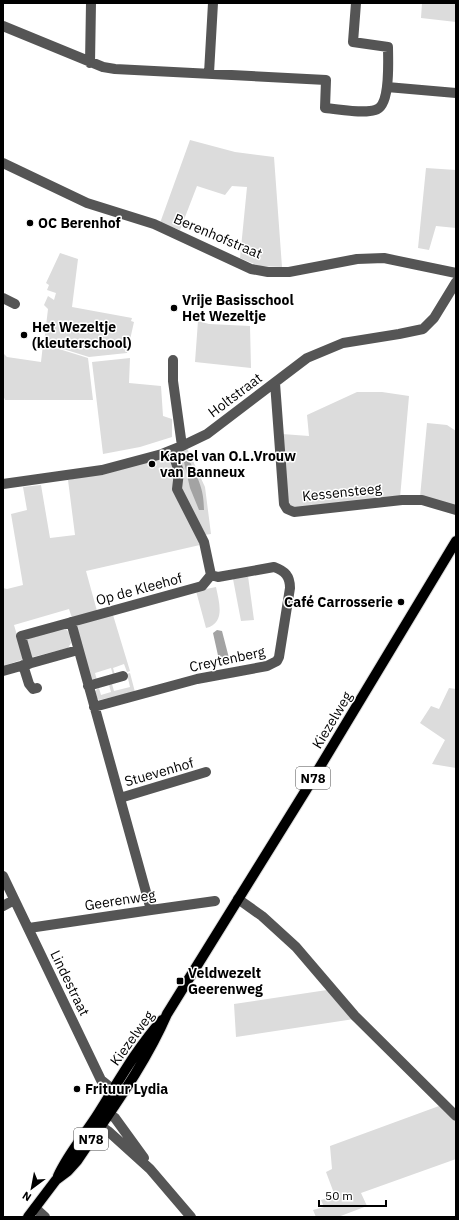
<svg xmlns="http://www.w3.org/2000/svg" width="459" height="1220" font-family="'IBM Plex Sans',sans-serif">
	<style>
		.green { fill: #dcdcdc }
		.water { fill: #a3a3a3 }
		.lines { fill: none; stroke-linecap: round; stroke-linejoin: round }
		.major-casing { stroke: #dbdbdb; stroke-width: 12 }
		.minor { stroke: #555; stroke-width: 10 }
		.major { stroke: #000; stroke-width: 10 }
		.poi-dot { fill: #000; stroke: #fff; stroke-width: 1.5 }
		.labels { text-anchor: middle; stroke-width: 3; stroke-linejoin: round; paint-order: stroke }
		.shield { fill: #fff; stroke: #4c4c4c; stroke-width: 1 }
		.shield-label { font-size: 13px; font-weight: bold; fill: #000 }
		.poi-label { font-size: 14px; font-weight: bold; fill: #000; stroke: #fff; text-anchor: start }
		.street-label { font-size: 14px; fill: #000; stroke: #fff }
	</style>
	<rect width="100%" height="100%" fill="#fff"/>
	<path class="green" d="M422 3H456V22L421 18Z
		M190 140 235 152 274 157 282 267 259 266 240 258 247 187 232 186 225 195 197 186 180 230 160 223Z
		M426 168 456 170V228L436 226 429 250 418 248Z
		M60 253 78 259 72 307 132 318 131 321 134 322 127 353 89 357 44 343 48 309 44 305 48 296 54 300 56 293 47 290 49 285 46 283Z
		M198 321 209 324 250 326 251 368 195 362Z
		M3 340V353L7 357 41 362 43 344 88 358 93 400H5L3 395Z
		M130 358 129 383 161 386 163 416 172 419V437L140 447 103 454 92 362Z
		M357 392H382L409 396 400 498 293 509 287 502 282 434 309 436 307 415Z
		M427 423 447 425 456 431V507L420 497Z
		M187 448 205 487 211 534 204 535 181 487 178 457 181 451Z
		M163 458H168L171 461 198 538 200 545 86 571 97 611 72 618 69 609 14 625 24 659 3 666V588L7 589 23 585 11 514 27 510 23 487 41 485 50 538 75 535 68 480Z
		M248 576 254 620 241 621 233 579Z
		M216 587C219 602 226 623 206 628L196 591Z
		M113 615 130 671 127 672 124 664 113 668 115 675H113L111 668 95 673 97 680H95L90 678 77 627 81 623Z
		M61 629H66L69 633 71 643 68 648 29 658 24 640Z
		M130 673 135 692 99 700 96 698 94 693 97 689 99 688 101 695 111 692 109 685 112 684 114 691 130 687 127 674Z
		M449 688 456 689V768L432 764 445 740 420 723 431 706 439 709Z
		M327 990 354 1019 236 1037 234 1004Z
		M439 1106 456 1122V1159L361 1193 367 1206 338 1217H316L313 1210 324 1207 321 1200 335 1196 326 1172 332 1169 330 1146Z"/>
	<path class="water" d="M188 458C197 477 204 487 204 510H199L190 488 184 462Z
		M217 630 222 631 229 658 224 662 219 660 213 633Z"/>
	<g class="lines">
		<g class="major-casing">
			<path id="major" d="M58 1176C68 1154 83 1137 96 1117 117 1084 136 1049 162 1020
				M28 1217 56 1180 68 1171 77 1161C109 1113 144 1067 167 1014L306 790 456 541"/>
		</g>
		<path class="minor" d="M3 26 103 67 115 69 326 80 325 108C339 109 363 114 375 110 391 107 388 60 388 47L353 42 356 3
			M90 63 91 3
			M209 73 213 3
			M387 87 456 93
			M3 163 87 203 154 224 251 269 268 272H289L357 259 384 258 456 273
			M3 298 15 304
			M173 360V381L182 446
			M275 383 284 504 287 509 294 512 402 500H422L456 510
			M172 450 179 472 177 489 204 542 211 575
			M3 484 102 470 162 454 182 446 207 434 307 358 343 343 399 334 423 329 434 318 456 282
			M71 622 151 910
			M29 664 21 636 202 586 211 575
			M23 665 29 684 33 689 37 688
			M3 671 78 650
			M88 686 123 676
			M94 707 197 679 267 666 277 661 279 657 290 588C290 576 285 571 274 567L218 577 211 575
			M120 798 206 772
			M3 876 101 1080 111 1088 120 1094
			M238 899 262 916 296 947 355 1016 456 1116
			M3 906 14 900
			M29 928 151 910 215 901
			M103 1110 115 1118 144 1158
			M95 1122 108 1131 150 1169 191 1217
			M35 1208 45 1217"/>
		<use href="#major" class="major"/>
	</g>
	<g class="poi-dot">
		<circle cx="30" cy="223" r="4"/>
		<circle cx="174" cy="308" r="4"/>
		<circle cx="24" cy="335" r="4"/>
		<circle cx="152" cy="464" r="4"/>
		<circle cx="401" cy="602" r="4"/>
		<rect x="176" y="977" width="8" height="8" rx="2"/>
		<circle cx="77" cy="1089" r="4"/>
	</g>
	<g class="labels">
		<g class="shield">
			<rect x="296" y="767" width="34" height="22" rx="3"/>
			<rect x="74" y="1128" width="34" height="22" rx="3"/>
		</g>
		<g class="shield-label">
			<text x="313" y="783">N78</text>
			<text x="91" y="1144">N78</text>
		</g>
		<g class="poi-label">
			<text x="38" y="228">OC Berenhof</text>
			<text x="182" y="305">Vrije Basisschool<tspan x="182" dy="16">Het Wezeltje</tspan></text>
			<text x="32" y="332">Het Wezeltje<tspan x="32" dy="16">(kleuterschool)</tspan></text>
			<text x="160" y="461">Kapel van O.L.Vrouw<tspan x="160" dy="16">van Banneux</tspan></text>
			<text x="393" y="607" text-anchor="end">Café Carrosserie</text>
			<text x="188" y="978">Veldwezelt<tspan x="188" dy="16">Geerenweg</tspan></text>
			<text x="85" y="1094">Frituur Lydia</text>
		</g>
		<g class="street-label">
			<text transform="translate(218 236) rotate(23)" y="5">Berenhofstraat</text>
			<text transform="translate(235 395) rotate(-37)" y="5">Holtstraat</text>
			<text transform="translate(342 492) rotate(-6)" y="5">Kessensteeg</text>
			<text transform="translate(139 589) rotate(-15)" y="5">Op de Kleehof</text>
			<text transform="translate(227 659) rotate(-12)" y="5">Creytenberg</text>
			<text transform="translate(332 720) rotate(-59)" y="5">Kiezelweg</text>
			<text transform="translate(159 772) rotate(-16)" y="5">Stuevenhof</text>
			<text transform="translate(120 900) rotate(-9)" y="5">Geerenweg</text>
			<text transform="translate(70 983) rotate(64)" y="5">Lindestraat</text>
			<text transform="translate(132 1038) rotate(-54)" y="5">Kiezelweg</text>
		</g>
	</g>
	<rect width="459" height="1220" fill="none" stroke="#000000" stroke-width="8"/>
	<g transform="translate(32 1188) rotate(212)" stroke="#ffffff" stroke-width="3" paint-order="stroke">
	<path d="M0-3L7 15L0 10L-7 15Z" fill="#000000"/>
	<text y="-6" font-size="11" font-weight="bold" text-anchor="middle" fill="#000000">N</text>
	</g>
	<path d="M319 1200v6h67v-6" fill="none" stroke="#000000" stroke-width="2"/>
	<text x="325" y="1200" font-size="12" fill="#000000" stroke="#ffffff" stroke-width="3" paint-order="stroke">50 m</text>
</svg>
